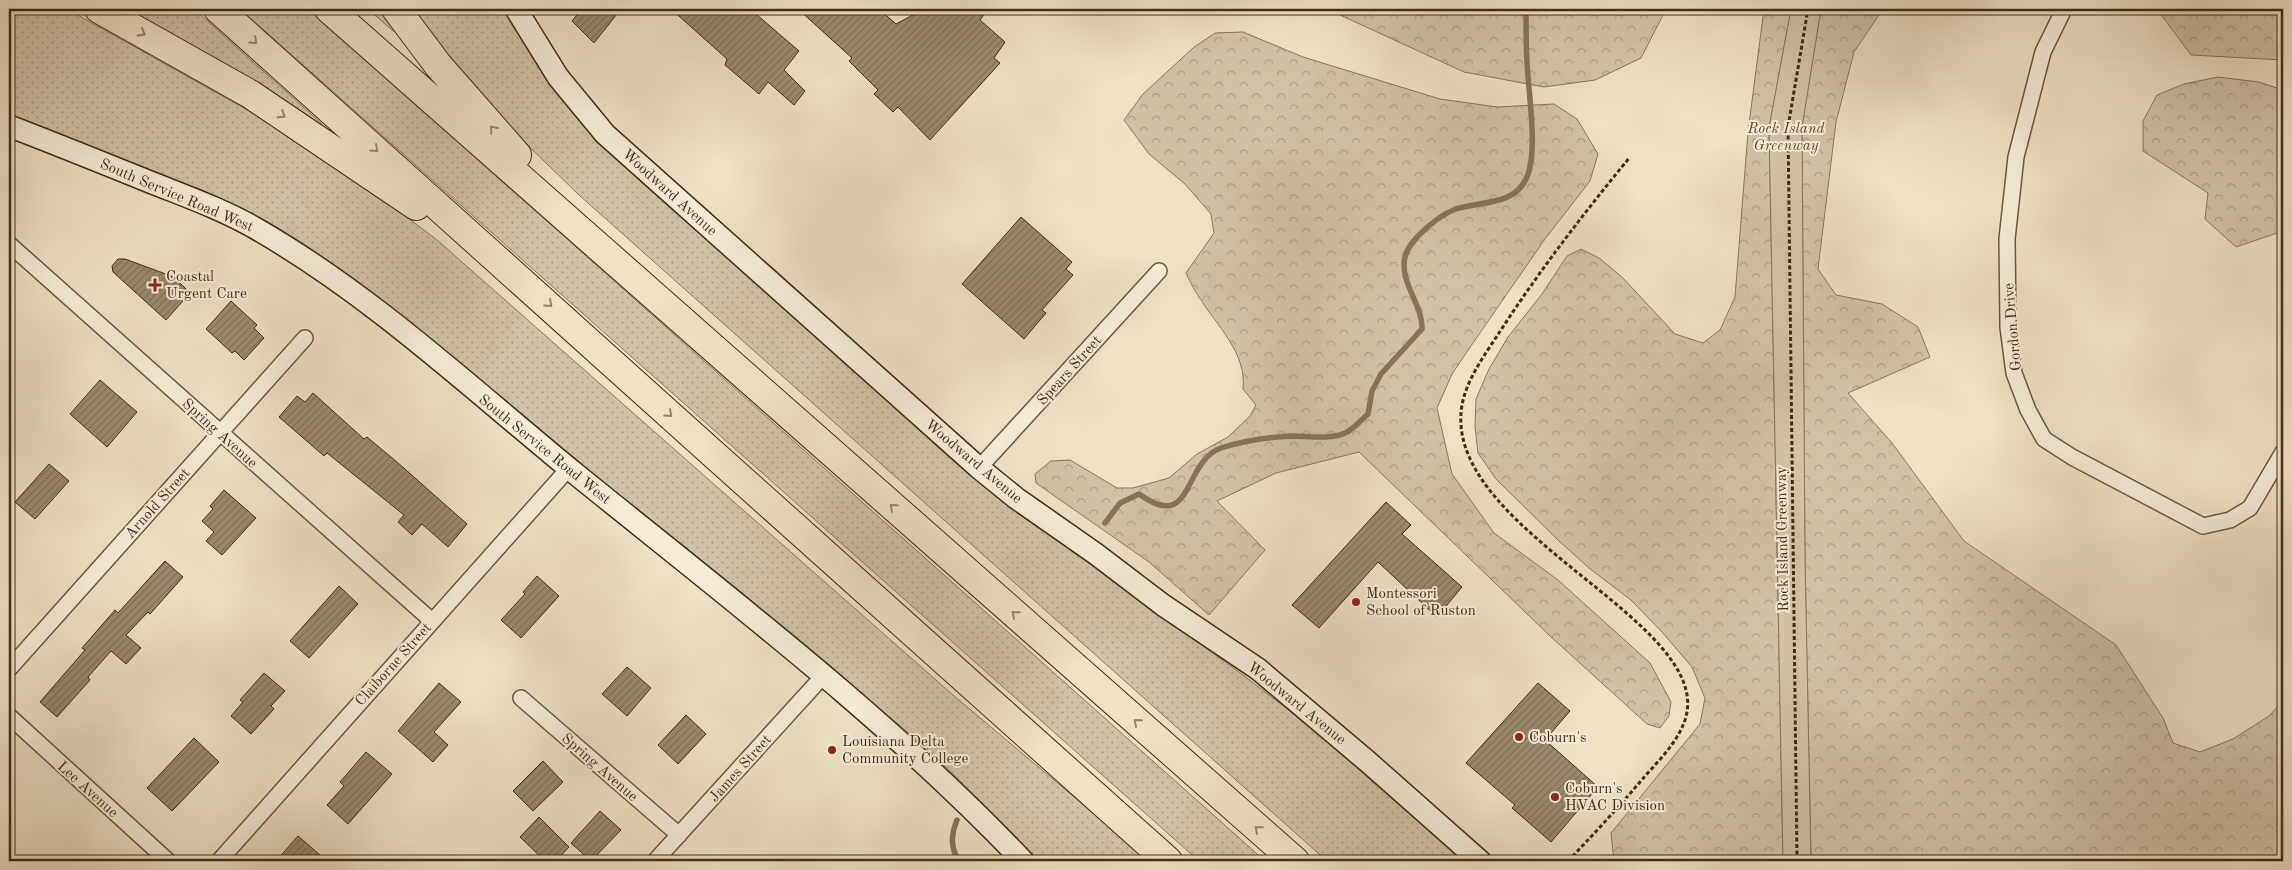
<svg xmlns="http://www.w3.org/2000/svg" width="2292" height="870" font-family="'Old Standard TT',serif">
	<style>
		.grass { fill: url(#grass-dots); stroke: #8a775c }
		.forest { fill: url(#forest-crowns); stroke: #8a775c }
		.park { fill: #d1c2a6; stroke: #8a775c }
		.lines { fill: none; stroke-linecap: round; stroke-linejoin: round }
		.stream { stroke: #867358; stroke-width: 5.5 }
		.building { fill: url(#building-hatch); stroke: #422c11 }
		.street-casing { stroke: #6d593e; stroke-width: 18 }
		.secondary-casing { stroke: #422c11; stroke-width: 24 }
		.highway-casing { stroke: #422c11; stroke-width: 30 }
		.path { stroke: #422c11; stroke-width: 3; stroke-dasharray: 4 2.5; stroke-linecap: butt }
		.street { stroke: #f4ecd9; stroke-width: 15 }
		.secondary { stroke: #f4ecd9; stroke-width: 21 }
		.highway { stroke: #eee1c4; stroke-width: 28 }
		.oneway { stroke: #98866a }
		.poi-dot { fill: #8f2418; stroke: #f4ecd9; stroke-width: 2 }
		.labels { text-anchor: middle; stroke-width: 4; stroke-linejoin: round; paint-order: stroke }
		.park-label { font-size: 15px; font-style: italic; fill: #5f4a2f; stroke: #f4ecd9 }
		.street-label { font-size: 15px; fill: #422c11; stroke: #f4ecd9 }
		.poi-label { font-size: 15px; fill: #422c11; stroke: #f4ecd9; text-anchor: start }
	</style>
	<defs>
		<pattern id="grass-dots" width="8" height="8" patternUnits="userSpaceOnUse" patternTransform="scale(1.25)"><rect width="8" height="8" fill="#d1c2a6"/><path d="M2 2h.1M6 6h.1" fill="none" stroke="#ab9e86" stroke-width="1.8" stroke-linecap="round"/></pattern>
		<pattern id="forest-crowns" width="20" height="18" patternUnits="userSpaceOnUse" patternTransform="scale(1.25)"><rect width="20" height="18" fill="#d1c2a6"/><path d="M2 6a3 3 0 1 1 6 0M12 15a3 3 0 1 1 6 0" fill="none" stroke="#ab9e86"/></pattern>
		<pattern id="building-hatch" width="6" height="6" patternUnits="userSpaceOnUse" patternTransform="scale(1.25)"><rect width="6" height="6" fill="#9b8a6e"/><path d="M-1 1l2-2M0 6l6-6M5 7l2-2" fill="none" stroke="#807159"/></pattern>
	</defs>
	<rect width="100%" height="100%" fill="#eee1c4"/>
	<filter id="stains"><feTurbulence type="fractalNoise" baseFrequency=".004" numOctaves="4"/><feColorMatrix values="0 0 0 0 .2 0 0 0 0 .09 0 0 0 0 .02 0 0 0 .5 -.17"/></filter>
	<radialGradient id="worn" r=".72"><stop offset=".6" stop-color="#630" stop-opacity="0"/><stop offset="1" stop-color="#630" stop-opacity=".3"/></radialGradient>
	<path class="grass" d="M9 9H67L260 117 357 179 437 240 953 695 1150 861H1033L961 782 923 745 806 647 340 269 258 219 162 175 9 117Z
		M112 9H194L322 124 318 127Z
		M240 9H309L1265 861H1199Z
		M368 9H385L395 31H393Z
		M411 9H508L621 162 662 200 953 459 1058 541 1239 672 1304 722 1465 861H1327L579 195 512 130 471 85Z"/>
	<path class="forest" d="M1327 9H1666L1641 58 1595 80 1544 87 1464 72Z
		M1764 9H1791L1769 128 1783 861H1614L1611 833 1700 724 1705 698 1692 667 1662 632 1631 600 1589 568 1558 540 1496 479 1478 453 1475 427 1476 399 1489 369 1508 337 1542 294 1567 256 1581 249 1599 258 1622 277 1675 334 1703 343 1720 330 1735 297 1748 132Z
		M1821 9H1883L1854 52 1836 122 1818 269 1836 295 1882 304 1918 327 1930 357 1848 393 1892 443 1964 541 2116 645 2163 718 2173 743 2200 752 2233 739 2269 716 2283 701V861H1811L1805 560 1802 126Z
		M2157 9H2283V60L2191 55Z
		M1243 32 1303 57 1440 99 1497 107 1554 104 1577 119 1598 154 1590 181 1545 239 1473 343 1452 374 1437 408 1452 474 1494 533 1558 580 1650 663 1671 702 1669 716 1660 728 1647 724 1549 635 1359 452 1276 473 1217 501 1265 550 1209 615 1149 562 1036 483 1035 474 1051 461 1070 460 1117 488H1133L1169 478 1197 454 1228 437 1250 416 1256 405 1243 389C1247 353 1217 326 1199 297 1194 290 1190 281 1186 273L1214 233 1211 214 1185 184 1149 154 1124 120 1143 94 1193 48 1215 33Z
		M2218 77 2259 82 2283 90V231L2236 247 2205 219 2208 193 2143 151V121L2157 95 2184 84Z"/>
	<path class="park" d="M1791 9H1821L1802 127 1805 560 1811 861H1783L1769 128Z"/>
	<g class="lines">
		<path class="stream" d="M1105 523 1120 503 1139 494C1194 534 1182 462 1221 448 1243 441 1269 437 1292 436 1308 436 1330 440 1345 433 1353 430 1362 419 1368 414L1372 391 1381 374 1422 329C1423 305 1399 282 1405 257 1407 248 1413 242 1419 235 1429 225 1442 214 1456 209 1480 201 1513 206 1526 179 1539 154 1528 91 1527 62 1526 44 1526 26 1526 9
			M957 820C951 835 950 847 959 861"/>
	</g>
	<path class="building" d="M582 9H621L594 43 572 21Z
		M671 9H750L799 51 784 70 805 91 794 105 768 82 759 94 725 65 727 59Z
		M798 9H879L896 24 924 9H988L980 20 1005 42 994 58 1000 63 930 140 898 107 893 112 874 94 878 90 849 61 852 58Z
		M1021 217 1072 262 1066 269 1073 275 1042 310 1046 313 1024 339 962 284Z
		M118 259H125L174 277 190 293 166 320 113 272 112 266Z
		M231 301 257 325 254 328 264 338 244 360 235 351 232 353 206 329Z
		M100 380 137 412 107 447 70 414Z
		M313 393 364 439 367 437 397 462 467 524 448 547 422 524 412 535 398 522 404 515 327 453 324 456 279 417 297 396 305 402Z
		M49 464 69 481 35 519 15 502Z
		M224 490 256 518 222 555 206 541 214 532 202 521 213 509 210 506Z
		M1386 502 1411 525 1402 534 1462 587 1437 617 1378 562 1319 628 1292 605Z
		M165 561 183 577 150 614 148 612 126 635 141 648 126 664 111 651 88 677 90 680 57 717 40 702 85 650 82 648 115 610 118 613Z
		M537 576 559 596 521 638 501 620 525 594 523 592Z
		M339 586 358 604 309 658 290 641Z
		M627 667 651 688 627 716 602 694Z
		M264 673 285 691 271 706 274 709 251 734 231 716 243 702 240 700Z
		M439 683 461 702 434 732 448 745 433 762 398 731Z
		M1538 683 1570 711 1545 740 1598 787 1551 842 1512 808 1515 805 1466 763Z
		M686 715 706 734 678 764 658 745Z
		M194 738 219 762 172 811 147 788Z
		M366 752 392 774 348 824 327 805 344 786 340 782Z
		M543 761 563 782 533 811 513 791Z
		M600 811 621 830 591 861 571 843Z
		M539 817 569 847 556 861H545L520 837Z
		M298 836 327 861H276Z"/>
	<g class="lines">
		<g class="street-casing">
			<path id="street" d="M2064 9 2043 52 2016 157 2007 239 2008 327 2014 373 2028 410 2044 439 2072 457 2203 526 2230 520 2250 508 2283 452
				M9 244 432 621
				M979 468 1159 271
				M9 669 305 338
				M521 698 679 835
				M9 716 168 861
				M219 861 569 468
				M655 861 824 675"/>
		</g>
		<g class="secondary-casing">
			<path id="secondary" d="M516 9 558 77 605 134 979 468 1016 498 1096 554 1163 605 1258 669 1367 761 1480 861
				M9 126C56 144 103 163 150 182 185 196 222 209 255 228 372 295 473 390 577 475 730 599 887 718 1023 861"/>
		</g>
		<g class="highway-casing">
			<path id="highway" d="M99 9 250 94 416 206
				M218 9C535 292 850 579 1168 861
				M329 9 1295 861
				M396 9 438 65 517 155"/>
		</g>
		<path class="path" d="M1568 861C1593 835 1617 809 1640 782 1656 763 1677 744 1685 720 1717 623 1452 535 1461 413 1463 384 1484 356 1499 333 1539 271 1584 213 1630 157
			M1797 861 1788 127 1808 9"/>
		<use href="#street" class="street"/>
		<use href="#secondary" class="secondary"/>
		<use href="#highway" class="highway"/>
	</g>
	<defs><path id="oneway-chevron" d="M-2-3.5L2.5 0L-2 3.5" fill="none" stroke-width="1.6" stroke-linecap="round" stroke-linejoin="round" transform="scale(1.25)"/></defs>
	<g class="oneway">
		<use href="#oneway-chevron" transform="translate(142 33) rotate(30)"/>
		<use href="#oneway-chevron" transform="translate(254 41) rotate(42)"/>
		<use href="#oneway-chevron" transform="translate(282 115) rotate(33)"/>
		<use href="#oneway-chevron" transform="translate(493 129) rotate(-131)"/>
		<use href="#oneway-chevron" transform="translate(375 149) rotate(42)"/>
		<use href="#oneway-chevron" transform="translate(549 304) rotate(42)"/>
		<use href="#oneway-chevron" transform="translate(669 414) rotate(42)"/>
		<use href="#oneway-chevron" transform="translate(893 507) rotate(-139)"/>
		<use href="#oneway-chevron" transform="translate(1015 614) rotate(-139)"/>
		<use href="#oneway-chevron" transform="translate(1137 722) rotate(-139)"/>
		<use href="#oneway-chevron" transform="translate(1258 829) rotate(-139)"/>
	</g>
	<g class="poi-dot">
		<path d="M152.5 277.5h5v5h5v5h-5v5h-5v-5h-5v-5h5z"/>
		<circle cx="1356" cy="602" r="5"/>
		<circle cx="1519" cy="737" r="5"/>
		<circle cx="832" cy="750" r="5"/>
		<circle cx="1555" cy="797" r="5"/>
	</g>
	<g class="labels">
		<g class="park-label">
			<text x="1786" y="133">Rock Island<tspan x="1786" dy="17">Greenway</tspan></text>
		</g>
		<g class="street-label">
			<text transform="translate(670 192) rotate(42)" y="5">Woodward Avenue</text>
			<text transform="translate(177 195) rotate(23)" y="5">South Service Road West</text>
			<text transform="translate(2012 327) rotate(-95)" y="5">Gordon Drive</text>
			<text transform="translate(1069 370) rotate(-48)" y="5">Spears Street</text>
			<text transform="translate(220 433) rotate(42)" y="5">Spring Avenue</text>
			<text transform="translate(545 449) rotate(39)" y="5">South Service Road West</text>
			<text transform="translate(974 461) rotate(40)" y="5">Woodward Avenue</text>
			<text transform="translate(157 503) rotate(-48)" y="5">Arnold Street</text>
			<text transform="translate(1782 539) rotate(-91)" y="5">Rock Island Greenway</text>
			<text transform="translate(393 664) rotate(-48)" y="5">Claiborne Street</text>
			<text transform="translate(1297 703) rotate(39)" y="5">Woodward Avenue</text>
			<text transform="translate(600 767) rotate(41)" y="5">Spring Avenue</text>
			<text transform="translate(740 768) rotate(-48)" y="5">James Street</text>
			<text transform="translate(88 789) rotate(42)" y="5">Lee Avenue</text>
		</g>
		<g class="poi-label">
			<text x="166" y="281">Coastal<tspan x="166" dy="17">Urgent Care</tspan></text>
			<text x="1366" y="598">Montessori<tspan x="1366" dy="17">School of Ruston</tspan></text>
			<text x="1529" y="742">Coburn's</text>
			<text x="842" y="746">Louisiana Delta<tspan x="842" dy="17">Community College</tspan></text>
			<text x="1565" y="793">Coburn's<tspan x="1565" dy="17">HVAC Division</tspan></text>
		</g>
	</g>
	<rect width="2292" height="870" fill="none" stroke="#eee1c4" stroke-width="30"/>
	<rect x="10" y="10" width="2272" height="850" fill="none" stroke="#422c11" stroke-width="2.5"/>
	<rect x="15" y="15" width="2262" height="840" fill="none" stroke="#422c11"/>
	<rect width="100%" height="100%" filter="url(#stains)"/>
	<rect width="100%" height="100%" fill="url(#worn)"/>
</svg>
